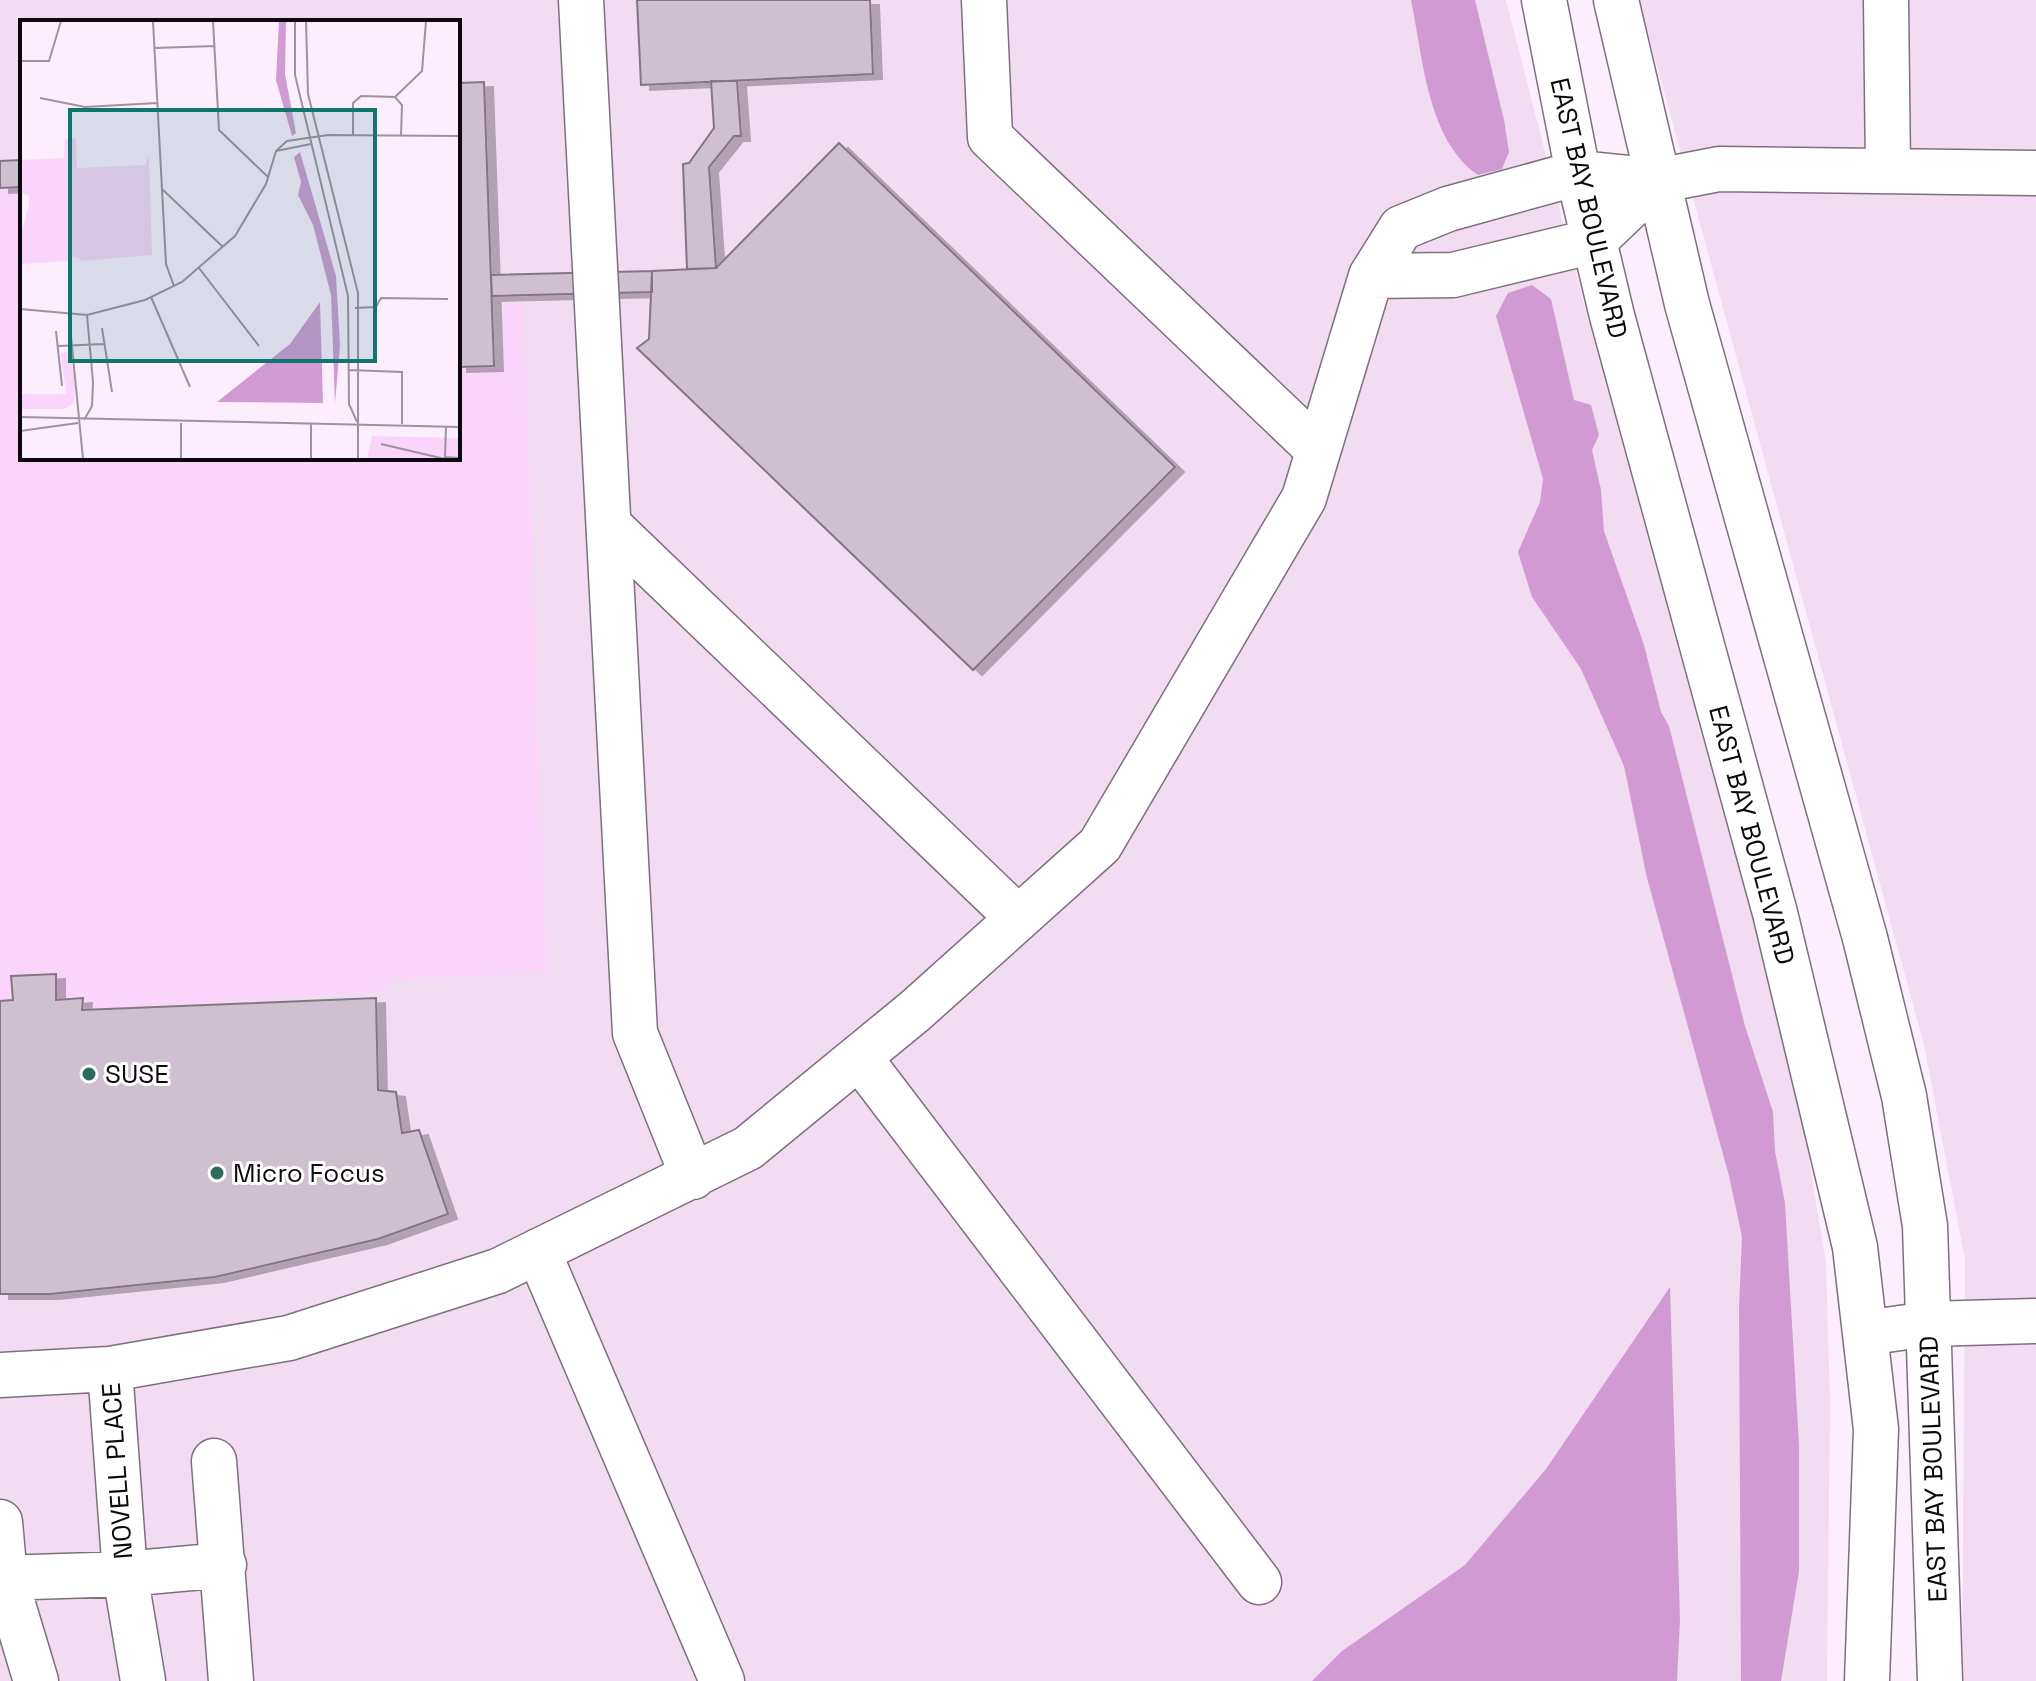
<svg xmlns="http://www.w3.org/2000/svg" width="2036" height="1681" font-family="'Space Grotesk',sans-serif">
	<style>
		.built { fill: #f1dcf1; fill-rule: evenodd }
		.green { fill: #fad4fb }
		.water { fill: #d19ad3 }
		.building { fill: #cfc0cf; stroke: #837683; stroke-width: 2; filter: url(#shadow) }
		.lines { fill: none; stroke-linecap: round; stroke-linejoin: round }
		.minor-casing { stroke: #7d707d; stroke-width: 47 }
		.minor { stroke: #fff; stroke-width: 44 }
		.poi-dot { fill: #2a6d5d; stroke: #fff; stroke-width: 3 }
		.labels { text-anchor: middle; stroke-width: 6; stroke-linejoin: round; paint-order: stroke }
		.street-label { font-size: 26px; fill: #0e090e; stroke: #fff }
		.poi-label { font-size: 26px; fill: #0e090e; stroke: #fff; text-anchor: start }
		.inset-road { fill: none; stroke: #9d929e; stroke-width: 2 }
		.view { fill: #0f766e; fill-opacity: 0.15; stroke: #0f766e; stroke-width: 4 }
		.inset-edge { fill: none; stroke: #0e090e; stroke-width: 4 }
	</style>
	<defs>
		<filter id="shadow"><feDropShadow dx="9" dy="5" stdDeviation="0" flood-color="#0004"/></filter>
	</defs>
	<rect width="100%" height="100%" fill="#fdeefe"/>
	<path class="built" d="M0 0H1506L1582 297 1796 1080 1826 1263 1830 1402 1827 1681H0ZM22 22H458V458H22Z
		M1639 0H2036V1681H1962L1965 1260 1924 1045Z"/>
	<path class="green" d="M22 189V458H458V370L502 368 505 304 524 303 547 972 387 981V991L82 1010V998L56 1000V974L11 976 13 1000 0 1001V191Z"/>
	<path class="water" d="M1411 0H1475L1504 120 1509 152 1502 169 1478 175C1427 140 1423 57 1411 0Z
		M1532 285 1551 299 1574 400 1591 405 1599 435 1592 450 1601 490 1604 531 1644 645 1661 712 1669 726 1745 1026 1773 1112 1775 1151 1785 1203 1799 1445V1571L1781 1681H1741L1739 1308 1742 1237 1729 1176 1647 878 1624 766 1581 669 1532 597 1518 552 1540 502 1543 479 1496 316 1508 293Z
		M1670 1287 1680 1619 1677 1681H1312L1342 1651 1465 1565 1546 1469Z"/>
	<path class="building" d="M637 0H870L873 74 641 85Z
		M711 81H737L741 136H734L709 167 716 268 687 269 683 164 689 163 714 128Z
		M484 82 494 366 458 367V83Z
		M839 143 1175 467 973 670 637 348 649 339 652 271 716 268Z
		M22 160V187L0 188V161Z
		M652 271V292L492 296 491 275Z
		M56 974V1000L83 998 82 1010 376 998 378 1090 396 1092 402 1133 419 1130 448 1214 378 1239 215 1277 50 1294H0V1001L13 1000 11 976Z"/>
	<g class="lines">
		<g class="minor-casing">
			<path id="minor" d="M581 0 635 1033 693 1177
				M984 0 990 137 1318 450
				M1544 0 1578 173 1612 316 1775 913 1855 1247 1876 1429 1867 1681
				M1616 0 1687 304 1865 938 1904 1096 1925 1226 1940 1681
				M1886 0 1888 171
				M1371 276 1453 275 1594 241 1657 181
				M611 527 1018 918
				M859 1057 1259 1582
				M538 1251 722 1681
				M1865 1333 1928 1324 2036 1321
				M110 1369 125 1574 143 1681
				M0 1375 110 1369 289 1338 498 1271 748 1148 915 1011 1100 845 1304 498 1371 276 1401 228 1448 209 1578 173 1657 181 1719 169 2036 173
				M214 1461 231 1681
				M0 1522 5 1578 36 1681
				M0 1578 125 1574 224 1565"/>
		</g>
		<use href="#minor" class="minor"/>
	</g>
	<g class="poi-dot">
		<circle cx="89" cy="1074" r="8"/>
		<circle cx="217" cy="1173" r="8"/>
	</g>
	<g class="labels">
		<g class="street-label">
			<text transform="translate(1589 208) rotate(77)" y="9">EAST BAY BOULEVARD</text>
			<text transform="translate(1752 835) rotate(75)" y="9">EAST BAY BOULEVARD</text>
			<text transform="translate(1933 1469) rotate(-92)" y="9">EAST BAY BOULEVARD</text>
			<text transform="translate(117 1471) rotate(-94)" y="9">NOVELL PLACE</text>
		</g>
		<g class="poi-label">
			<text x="105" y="1083">SUSE</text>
			<text x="233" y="1182">Micro Focus</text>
		</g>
	</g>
	<g transform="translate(20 20)">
		<rect width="440" height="440" fill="#fdeefe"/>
		<path d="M56 118 57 148 125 145 129 135 132 235 63 241 53 236 48 241 1 244 0 257V217L9 185V176L0 173V140L44 138 45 119ZM48 332 55 356 54 383 44 389H0V374H46L41 333ZM352 416 440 418V439H347Z" fill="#fad4fb"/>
		<path d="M259 1H266L265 54 276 113 272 116 256 60ZM280 132 316 256 320 325 315 383 311 275 293 205 278 175 281 162 274 137ZM300 282 303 383 197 382 270 324Z" fill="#d19ad3"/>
		<path class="inset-road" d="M133 1 146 244 154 266M193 1 199 110 248 157M275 1V55L328 276 329 384 337 402M286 1 288 74 338 273V439M134 28 195 26M0 41H29L41 1M375 77 402 51 406 1M20 78 65 87 137 83M333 115V83L341 76 375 77 382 85 381 116M256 131 291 124M142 169 203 227M179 248 239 326M131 277 170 367M335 288 356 287 361 278 428 279M0 289 67 295 125 280 162 262 215 216 246 164 256 131 267 121 308 115 440 116M49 296 63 439M82 308 92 372M36 311 42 366M38 326 84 324M329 350 382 352V404M0 397 440 407M64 400 72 386 73 362 67 295M426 406 425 437 440 438M0 411 58 403M361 424 425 439M161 439V403M291 439V403"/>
		<path class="view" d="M50 90H355V341H50Z"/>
		<rect width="440" height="440" class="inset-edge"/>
	</g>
</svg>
